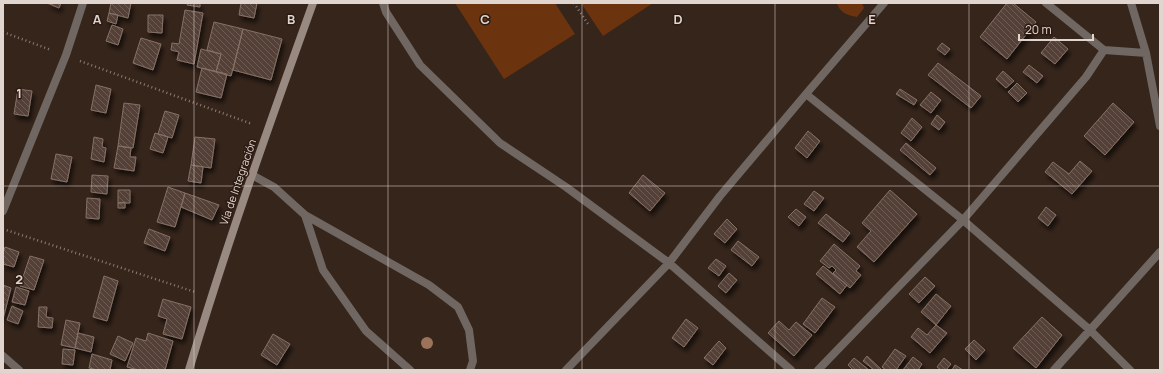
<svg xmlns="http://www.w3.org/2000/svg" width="1163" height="373" font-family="Manrope,sans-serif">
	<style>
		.garden { fill: #6b340f }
		.building { fill: url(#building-back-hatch); stroke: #867166; filter: url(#shadow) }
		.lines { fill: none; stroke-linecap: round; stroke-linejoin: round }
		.path { stroke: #8c7d75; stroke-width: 2.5; stroke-dasharray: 1 3; stroke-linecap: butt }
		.street { stroke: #706762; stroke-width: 8 }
		.secondary { stroke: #988981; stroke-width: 8 }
		.tree { fill: #9d725a }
		.grid { fill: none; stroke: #e1d5cf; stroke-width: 1; stroke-opacity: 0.55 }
		.labels { text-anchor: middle; stroke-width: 3; stroke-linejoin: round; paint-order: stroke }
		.street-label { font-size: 11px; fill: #e1d5cf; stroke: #2c1b12 }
		.grid-label { font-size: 13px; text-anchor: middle; font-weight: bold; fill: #e1d5cf; stroke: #2c1b12; stroke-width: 3; stroke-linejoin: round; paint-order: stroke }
	</style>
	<defs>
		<pattern id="building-back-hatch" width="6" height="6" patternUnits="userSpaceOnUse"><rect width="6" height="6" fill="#544137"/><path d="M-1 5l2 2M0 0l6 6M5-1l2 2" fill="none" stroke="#6c5c53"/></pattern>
		<filter id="shadow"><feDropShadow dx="2.5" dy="4.5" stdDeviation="2" flood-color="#0009"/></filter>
	</defs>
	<rect width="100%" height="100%" fill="#36251b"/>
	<path class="garden" d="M455 3H555L575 34 504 79Z
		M581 3H653L603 36Z
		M837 3H862L864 8 857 17C847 15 840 13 837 3Z"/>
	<path class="building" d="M47 3H61L59 8Z
		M111 3H131L128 18 109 13Z
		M188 3H200V7L187 5Z
		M241 3H257L254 18 239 15Z
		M1007 3H1013L1036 22 1007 59 980 37Z
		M185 10 203 13 194 64 177 60 179 52 171 50 172 43 179 44Z
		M109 13 118 15 116 24 107 21Z
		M148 15H163L162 33 148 32Z
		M214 22 243 29 231 76 216 72 221 54 207 50Z
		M112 25 123 29 118 45 106 41Z
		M243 29 282 39 271 80 233 70Z
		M1054 37 1068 49 1055 64 1041 53Z
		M141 38 161 44 153 70 133 63Z
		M942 43 950 49 945 55 937 49Z
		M201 49 221 54 216 72 197 67Z
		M938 63 981 96 971 108 928 75Z
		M1029 65 1043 76 1037 83 1023 72Z
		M202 68 227 74 221 98 196 92Z
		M1003 71 1014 81 1006 88 996 79Z
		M1017 83 1027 93 1018 102 1008 92Z
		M96 85 111 89 106 113 91 110Z
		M18 89 32 91 28 116 14 114Z
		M900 89 917 100 914 105 896 94Z
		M931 92 941 100 931 113 920 105Z
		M124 103 140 105 133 148 118 146Z
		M1113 103 1134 122 1105 155 1084 136Z
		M165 111 179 115 172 138 158 134Z
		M937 115 945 122 939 130 931 124Z
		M912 118 922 127 911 141 901 133Z
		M808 131 820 141 807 158 795 148Z
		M155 133 168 137 163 153 150 149Z
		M94 137 103 139 102 147 106 148 104 162 91 159Z
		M195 137 215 139 211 168 191 165Z
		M906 143 936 168 930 175 900 150Z
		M118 146 131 148 130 157H136L134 171 114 168Z
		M56 154 72 157 67 182 51 179Z
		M1080 161 1092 171 1072 194 1045 172 1053 162 1069 174Z
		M191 165 203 167 201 183 188 181Z
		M92 175 108 176 107 194 91 192Z
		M643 175 665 193 650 211 629 193Z
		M168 187 185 193 175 227 157 222Z
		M118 190H130V203H118Z
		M890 190 917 214 874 262 857 247 871 231 862 223Z
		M814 191 824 198 814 211 804 204Z
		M185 193 219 205 212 220 181 207Z
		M87 198 100 199 99 219 86 218Z
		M125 202V208H118V203Z
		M1046 207 1056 215 1048 226 1038 218Z
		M796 209 806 217 799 226 788 217Z
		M826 214 850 233 843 242 818 223Z
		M727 219 737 229 725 243 714 234Z
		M149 229 170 237 165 251 144 243Z
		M738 241 759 257 752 266 731 250Z
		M834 244 860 266 856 271 861 275 850 288 833 273 836 270 832 266 829 268 820 261Z
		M5 247 19 252 14 267 3 264V253Z
		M30 256 44 260 34 290 20 286Z
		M716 259 726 266 719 276 708 268Z
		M823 266 847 285 840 294 816 274Z
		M729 273 737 280 726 293 718 286Z
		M104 276 118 281 107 321 93 317Z
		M925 277 935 286 919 303 909 294Z
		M3 285 11 288 3 319Z
		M16 287 29 291 25 305 12 302Z
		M936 294 951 306 936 325 921 312Z
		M822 298 835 307 815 333 803 324Z
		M163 299 191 307 182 339 163 334 167 319 158 316Z
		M12 306 23 311 18 324 7 320Z
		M39 307H47L46 317 53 318 52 328 38 327Z
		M1042 317 1062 335 1036 368 1013 348Z
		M686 319 698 328 684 347 672 338Z
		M66 320 80 323 75 348 61 345Z
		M779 321 789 330 796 322 812 335 794 356 768 333Z
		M936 325 947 333 930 353 911 337 918 328 927 335Z
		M78 333 94 337 91 352 75 348Z
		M148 333 173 341 165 370H138L127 367 136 338 146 341Z
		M273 334 290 344 277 365 261 355Z
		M118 336 133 343 125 361 110 354Z
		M974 340 985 350 976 360 965 349Z
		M719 341 726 348 713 365 704 358Z
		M63 349 75 350 73 365 62 364Z
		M895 349 906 356 896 370H886L882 367Z
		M92 354 112 360 110 370H97L89 368Z
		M867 356 882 370H874L863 361Z
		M913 357 922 364 918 370H903Z
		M854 358 869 370H853L848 365Z
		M944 358 951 364 946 370H941L937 367Z
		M955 365 963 370H952Z"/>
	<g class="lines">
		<path class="path" d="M574 3 588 24
			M3 32 51 50
			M80 61 252 124
			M3 229 195 292"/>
		<path class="street" d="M383 3 386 12 420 65 500 143 566 187 669 263 791 370
			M1046 3 1104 50
			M1131 3 1146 53 1160 126
			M806 94 963 220 1090 330 1130 370
			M252 175 274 187 305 215 323 270 366 331 410 370
			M3 211 66 55 83 3
			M305 215 429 285 458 307 469 330 473 361 470 370
			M3 356 19 370
			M566 370 669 263 720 196 806 94 884 3
			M818 370 963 220 1086 77 1104 50 1146 53
			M1054 370 1160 252"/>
		<path class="secondary" d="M189 370C226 246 269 125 313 3"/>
	</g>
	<circle class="tree" cx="427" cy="343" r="6"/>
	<path class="grid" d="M194 3V370M388 3V370M582 3V370M775 3V370M969 3V370M3 186H1160"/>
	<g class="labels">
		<g class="street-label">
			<text transform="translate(238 182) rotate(-71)" y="4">Vía de Integración</text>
		</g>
	</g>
	<g class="grid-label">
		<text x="97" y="24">A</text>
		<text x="291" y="24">B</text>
		<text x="485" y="24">C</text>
		<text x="678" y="24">D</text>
		<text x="872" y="24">E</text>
		<text x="19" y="98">1</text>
		<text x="19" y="284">2</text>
	</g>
	<rect width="1163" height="373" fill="none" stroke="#e1d5cf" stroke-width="8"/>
	<path d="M1019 34v6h74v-6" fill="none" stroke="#e1d5cf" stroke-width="2"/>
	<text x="1025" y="34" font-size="12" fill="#e1d5cf" stroke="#2c1b12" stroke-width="3" paint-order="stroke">20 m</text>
</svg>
